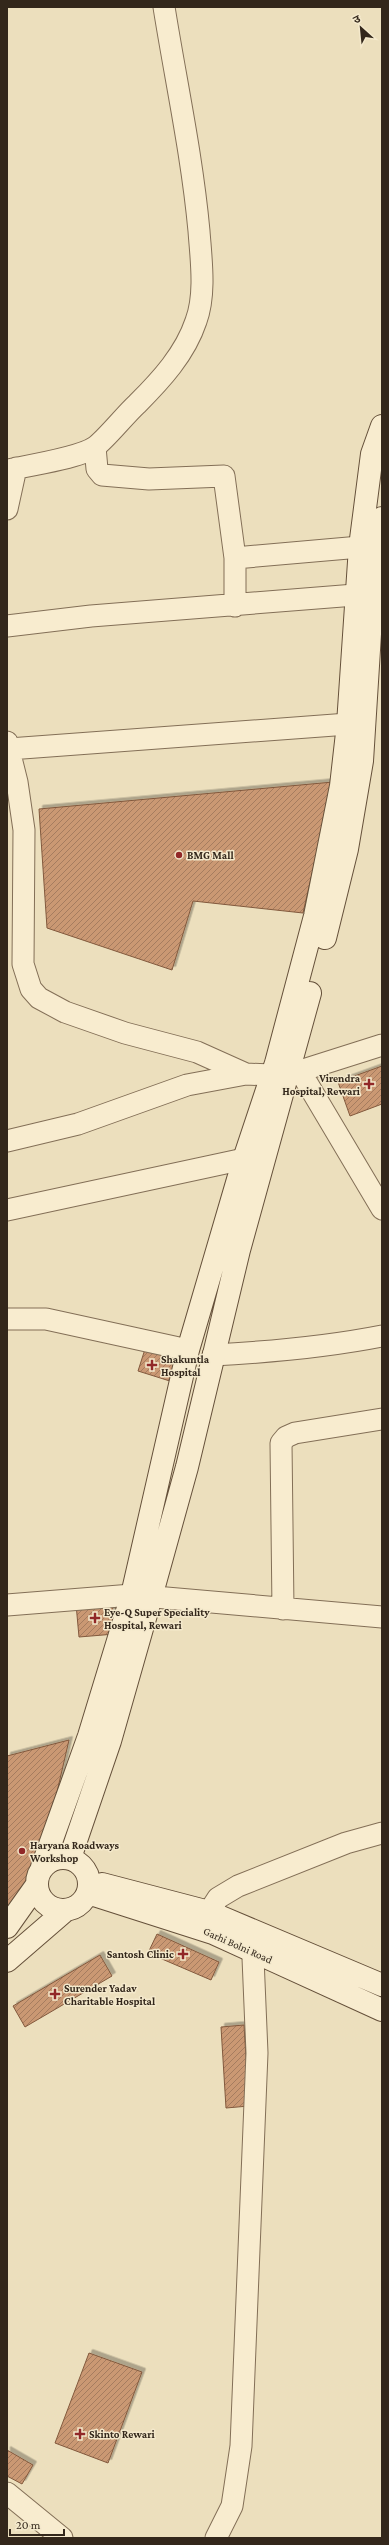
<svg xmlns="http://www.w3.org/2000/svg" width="389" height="2545" font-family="'Crimson Pro','Noto Sans Devanagari',serif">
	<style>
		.building { fill: url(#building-hatch); stroke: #82593d; filter: url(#shadow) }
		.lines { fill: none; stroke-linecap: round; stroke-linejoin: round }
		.minor-casing { stroke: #836f57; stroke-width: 23 }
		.secondary-casing { stroke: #65503a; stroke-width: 24 }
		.minor { stroke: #f8eccf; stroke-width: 21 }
		.secondary { stroke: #f8eccf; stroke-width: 22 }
		.poi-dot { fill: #912828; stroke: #f4e9cc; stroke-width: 1.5 }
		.labels { text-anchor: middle; stroke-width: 3; stroke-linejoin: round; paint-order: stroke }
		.poi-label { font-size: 11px; font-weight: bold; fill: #33271b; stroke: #f4e9cc; text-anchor: start }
		.street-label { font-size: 11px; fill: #33271b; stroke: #f4e9cc }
	</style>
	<defs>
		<pattern id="building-hatch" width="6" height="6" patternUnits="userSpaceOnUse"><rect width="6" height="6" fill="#ca9873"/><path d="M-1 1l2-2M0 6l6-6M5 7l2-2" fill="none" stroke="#a57c5e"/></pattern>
		<filter id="shadow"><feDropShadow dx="3.5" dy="-3.5" stdDeviation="0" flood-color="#0004"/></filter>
	</defs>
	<rect width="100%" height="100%" fill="#ecdfbd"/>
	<path class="building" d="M333 782 303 913 193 901 172 970 47 928 39 809Z
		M382 1066V1104L350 1116 338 1082Z
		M146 1346 181 1357 173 1382 138 1371Z
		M112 1601 115 1634 79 1637 76 1604Z
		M69 1740 57 1792 16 1910 7 1919V1756Z
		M157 1934 219 1962 211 1980 148 1953Z
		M100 1955 112 1976 25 2027 13 2006Z
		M244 2025 249 2106 226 2108 221 2027Z
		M89 2353 142 2372 108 2463 55 2443Z
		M7 2450 33 2465 22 2484 7 2476Z"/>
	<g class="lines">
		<g class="minor-casing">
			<path id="minor" d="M95 447 97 469 102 475 149 479 224 476 235 558 360 547
				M7 470C27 466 79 458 95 447 106 439 125 415 137 404 161 380 185 354 196 321 206 294 201 259 199 231 192 155 176 82 164 7
				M7 509 16 468
				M235 606V558
				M7 626 91 616 355 595
				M7 742 17 782 24 830 23 964 31 989 39 998 65 1012 125 1033 197 1052 246 1074
				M9 749 348 724
				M300 1071 382 1209
				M7 1141 78 1124 187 1085 246 1074 272 1075 300 1071 382 1045
				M7 1210 244 1159
				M7 1319H46L188 1350
				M213 1355C270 1352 326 1347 382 1336
				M7 1605 132 1595 382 1617
				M283 1609 281 1443 286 1437 295 1433 382 1419
				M204 1927 209 1912 218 1898 238 1886 346 1843 382 1833
				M7 2493 62 2538
				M216 2538 232 2506 241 2446 257 2053 252 1934"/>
		</g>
		<g class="secondary-casing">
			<path id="secondary" d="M325 938 347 849 362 761 372 602 382 518
				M37 1884a26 26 0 1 1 52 0a26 26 0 1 1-52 0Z
				M70 1858 110 1741 151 1597 187 1467 239 1250 310 993
				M42 1867 89 1736 132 1595 188 1350 244 1159 276 1063 315 916 341 786 348 724 360 547 372 454 382 426
				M102 1884 209 1912 382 1985
				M88 1893 213 1933 382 2010
				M7 1927 36 1886
				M7 1961 66 1910"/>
		</g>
		<use href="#minor" class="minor"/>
		<use href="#secondary" class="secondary"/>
	</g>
	<g class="poi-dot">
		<circle cx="179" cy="855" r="4"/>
		<path d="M367 1078h4v4h4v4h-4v4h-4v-4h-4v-4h4z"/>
		<path d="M150 1359h4v4h4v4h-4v4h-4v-4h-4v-4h4z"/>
		<path d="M93 1612h4v4h4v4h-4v4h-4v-4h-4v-4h4z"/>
		<circle cx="22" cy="1851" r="4"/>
		<path d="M181 1948h4v4h4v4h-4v4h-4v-4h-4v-4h4z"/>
		<path d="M53 1988h4v4h4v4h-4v4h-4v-4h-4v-4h4z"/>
		<path d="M78 2428h4v4h4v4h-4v4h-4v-4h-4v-4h4z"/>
	</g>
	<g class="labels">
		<g class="poi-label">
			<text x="187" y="859">BMG Mall</text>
			<text x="360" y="1082" text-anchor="end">Virendra<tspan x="360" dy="13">Hospital, Rewari</tspan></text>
			<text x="161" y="1363">Shakuntla<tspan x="161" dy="13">Hospital</tspan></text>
			<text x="104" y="1616">Eye-Q Super Speciality<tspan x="104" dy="13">Hospital, Rewari</tspan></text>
			<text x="30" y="1849">Haryana Roadways<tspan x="30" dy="13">Workshop</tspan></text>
			<text x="174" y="1958" text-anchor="end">Santosh Clinic</text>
			<text x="64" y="1992">Surender Yadav<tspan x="64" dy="13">Charitable Hospital</tspan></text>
			<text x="89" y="2438">Skinto Rewari</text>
		</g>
		<g class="street-label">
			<text transform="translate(238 1945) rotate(24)" y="4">Garhi Bolni Road</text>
		</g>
	</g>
	<rect width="389" height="2545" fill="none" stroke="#33271b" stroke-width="16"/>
	<g transform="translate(361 28) rotate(333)" stroke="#f4e9cc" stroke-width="3" paint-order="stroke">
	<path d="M0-3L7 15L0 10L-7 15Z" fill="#33271b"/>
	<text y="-6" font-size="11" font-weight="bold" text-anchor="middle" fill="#33271b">उ</text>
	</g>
	<path d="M10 2529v6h54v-6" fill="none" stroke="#33271b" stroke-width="2"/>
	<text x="16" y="2529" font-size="12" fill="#33271b" stroke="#f4e9cc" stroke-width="3" paint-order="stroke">20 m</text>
</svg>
